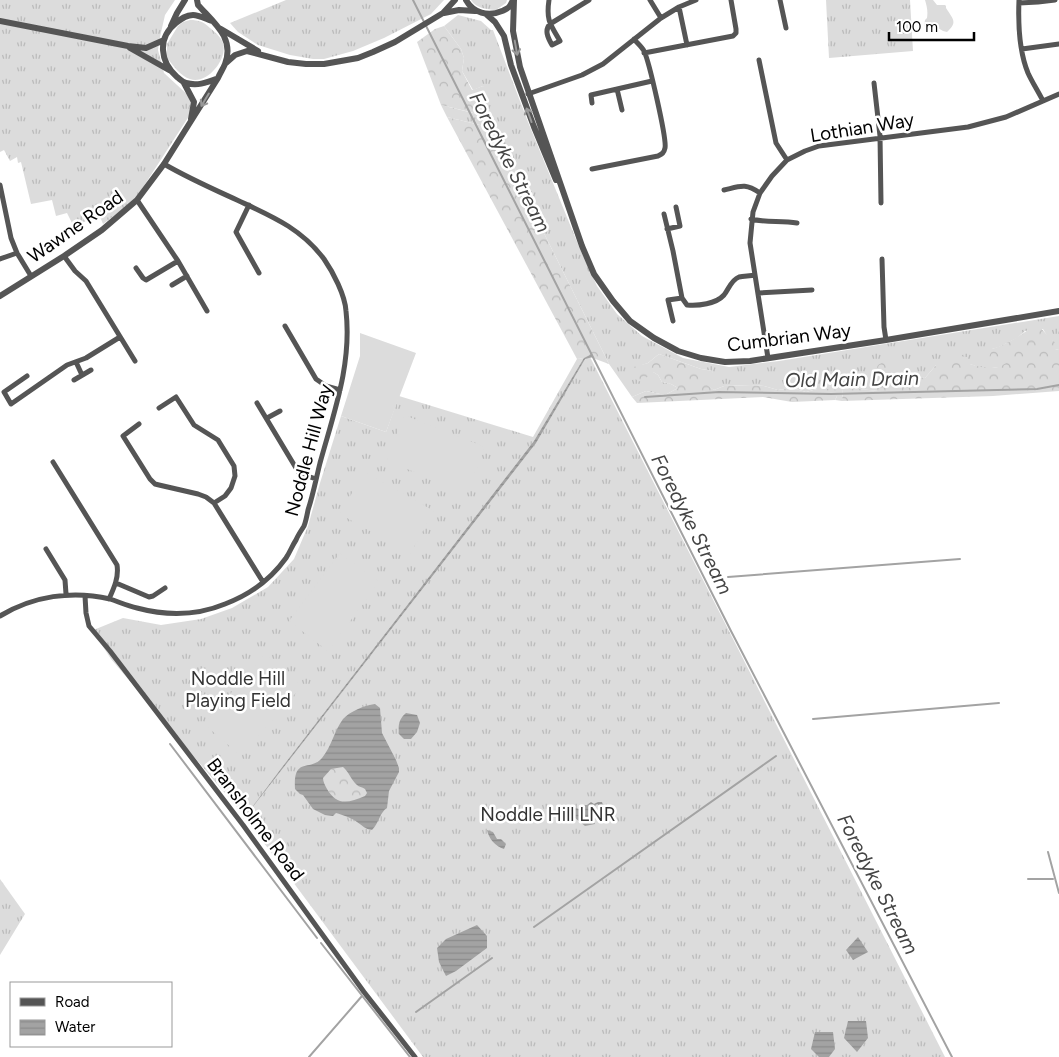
<svg xmlns="http://www.w3.org/2000/svg" width="1059" height="1057" font-family="Figtree,sans-serif">
	<style>
		.grass { fill: url(#grass-tufts) }
		.forest { fill: url(#forest-crowns) }
		.pitch { fill: #dcdcdc }
		.water { fill: url(#water-rules); fill-rule: evenodd }
		.lines { fill: none; stroke-linecap: round; stroke-linejoin: round }
		.stream { stroke: #a3a3a3; stroke-width: 2 }
		.minor { stroke: #555; stroke-width: 5 }
		.tertiary { stroke: #555; stroke-width: 6 }
		.oneway { stroke: #999 }
		.labels { text-anchor: middle; stroke-width: 5; stroke-linejoin: round; paint-order: stroke }
		.street-label { font-size: 19px; fill: #000; stroke: #fff }
		.park-label { font-size: 19px; fill: #333; stroke: #fff }
		.water-label { font-size: 20px; font-style: italic; fill: #444; stroke: #fff }
	</style>
	<defs>
		<pattern id="grass-tufts" width="24" height="20" patternUnits="userSpaceOnUse" patternTransform="scale(1.25)"><rect width="24" height="20" fill="#dcdcdc"/><path d="M3 7l-1-3M5 7V3M7 7l1-3M15 17l-1-3M17 17v-4M19 17l1-3" fill="none" stroke="#bbb"/></pattern>
		<pattern id="forest-crowns" width="20" height="18" patternUnits="userSpaceOnUse" patternTransform="scale(1.25)"><rect width="20" height="18" fill="#dcdcdc"/><path d="M2 6a3 3 0 1 1 6 0M12 15a3 3 0 1 1 6 0" fill="none" stroke="#bbb"/></pattern>
		<pattern id="water-rules" width="6" height="5" patternUnits="userSpaceOnUse" patternTransform="scale(1.25)"><rect width="6" height="5" fill="#a3a3a3"/><path d="M0 2.5h6" fill="none" stroke="#8b8b8b"/></pattern>
	</defs>
	<rect width="100%" height="100%" fill="#fff"/>
	<path class="grass" d="M0 0H175L165 15 160 37 158 50 164 73 189 96 191 100V113L138 195 127 206 103 224 101 219 95 217 82 223 73 225 67 213 56 216 52 200 31 204 21 162 18 163 17 157 10 161 4 150 0 152Z
		M286 0H444L431 14 384 38 353 51 324 59H313L290 55 258 45 238 32 230 23Z
		M471 0H507L506 3 496 10C486 9 477 9 471 0Z
		M826 0H910L913 51 829 58Z
		M458 15 481 21 491 30H493L528 122 580 249 597 286 617 314 642 336 683 358 729 367 779 361 1059 316V349L1055 350V342L1049 339 1043 329 1025 331 1017 338 999 347 992 349 1007 363 1000 367 984 369 970 364 936 365 925 378 897 375 878 391 860 389H843L842 401 835 400 837 396 817 389 806 392 792 388 778 390 764 386 751 385 724 386 714 390 706 385 713 371 701 369 659 354 648 363 642 365 658 375 662 382 671 384 678 388 665 395 646 391 632 397 609 364 520 185 515 169 509 164 498 137 488 127 447 117 441 105 481 115 477 105V99L486 95 483 86 473 90 462 71 464 58 461 49 444 26Z
		M190 20C199 20 204 22 210 28 215 32 221 37 223 43 228 59 207 85 190 79 181 77 173 65 167 58V44L178 26 183 22Z
		M590 357 945 1057H423L241 812 111 659 98 639 91 631 123 618 161 625 201 619 232 608 268 587 294 559 308 526 320 483 341 416 386 432 399 396 533 437 577 359Z
		M0 879 25 914 0 955Z"/>
	<path class="forest" d="M444 26 461 49 464 58 462 71 472 90 483 86 486 89V95L477 100V105L482 115 441 105 417 42 435 29Z
		M447 117 488 127 498 137 509 164 515 169 520 185 609 364 590 357 577 359Z
		M1036 325C1045 330 1047 337 1055 342V350L1059 349V391L993 396 842 401 843 389H860L878 391 873 377 878 365 890 358H901L897 375 925 378 936 365 952 355 967 357 970 364C982 368 995 371 1006 363L988 360 992 349C1009 344 1021 334 1036 325Z
		M659 354 701 369 713 371 711 380 707 385 714 390 724 386 751 385 764 386 778 390 792 388 806 392 817 389H832L836 390 837 396 835 400 792 402 763 397 637 403 632 397 646 391 665 395 678 388 671 384 662 382 658 375 653 372 641 382 633 378 630 368 648 363Z
		M343 767 347 770 357 786 365 789 367 793 365 796C348 803 337 806 327 789 325 785 323 782 323 778L331 769Z"/>
	<path class="pitch" d="M925 0H933L937 5H945L946 6V8C953 19 958 22 947 32L943 31 938 28 929 29 924 26 925 20 927 18C928 11 927 7 925 0Z
		M360 333 416 353 386 432 341 416 360 356Z
		M404 415 485 447 467 493 387 461Z
		M364 472 434 511 410 554 340 514Z
		M340 553 379 582 328 651 289 621Z
		M265 654 302 686 241 756 204 724Z"/>
	<path class="water" d="M592 354 593 357 585 359 536 443 241 822 280 770 534 441 584 358Z
		M375 704 380 708 382 733 396 760 399 768V772L389 791 387 808C380 812 379 823 372 830 365 829 363 826 357 822 352 818 343 815 336 813L333 816 325 815 313 809 303 795 300 794 295 789C293 756 310 772 322 758 332 746 334 731 343 719 349 712 365 705 375 704ZM343 767C349 772 351 780 357 785 359 787 362 787 365 789L367 793 365 796C348 803 337 806 327 789 325 785 323 782 323 778L331 769Z
		M406 713 417 715 420 723 417 732 411 739H404L399 734C398 725 399 719 406 713Z
		M591 802 594 804 598 802H602L603 805 600 806 597 804 593 808V819L595 824 585 826 575 818 573 807 579 809 583 805H587Z
		M487 830 493 832 497 839H501L506 844 504 849C495 846 489 839 487 830Z
		M477 925 487 936V948L456 971 446 976 439 962 437 948 446 939Z
		M858 937 868 952 853 960 846 950Z
		M848 1021H866L868 1038 857 1052 844 1038Z
		M815 1032H833L835 1049 829 1057H819L811 1049Z"/>
	<g class="lines">
		<path class="stream" d="M413 0 731 631 952 1057
			M645 397 719 392 831 394 1037 389 1059 385
			M728 577 960 559
			M813 719 999 703
			M170 744 317 938
			M1048 852 1059 893
			M1028 879H1053
			M534 927 776 756
			M321 943 410 1057
			M416 1012 492 958
			M309 1057 362 996"/>
		<path class="minor" d="M549 0C546 20 550 24 560 41L552 45C548 38 544 30 550 24L589 0
			M650 0 661 18
			M780 0 786 28
			M1019 0C1018 24 1019 51 1028 73 1032 82 1038 91 1043 101
			M1019 3 1038 2 1055 0
			M679 7 687 45
			M1022 49 1059 44
			M644 53 733 36 736 33V29L731 0
			M759 60 776 143 787 160
			M874 83 880 136 881 203
			M617 89 622 110
			M528 94 582 75 603 64 661 18 679 7 696 0
			M592 103 591 95 652 81
			M592 169 658 156C662 154 664 153 665 148 667 139 649 61 644 51 642 47 637 43 634 39
			M0 185 11 238 17 253 31 276
			M724 190C741 186 745 183 760 193
			M137 200 178 261 207 311
			M249 205 236 232 259 273
			M664 214 673 251 682 298 687 305C698 306 716 304 724 295 729 289 731 280 739 277 744 276 750 276 755 275
			M751 219C766 223 782 220 797 223
			M667 229 680 226 676 207
			M64 256 75 271 86 281 135 361
			M0 259 17 253
			M882 259 884 327 886 340
			M136 268 143 278 146 280 178 261
			M172 285 187 276
			M758 293 812 290
			M673 321 668 300 682 298
			M285 326 316 379 326 386 340 390
			M768 358 750 243 753 212 760 193 772 176 787 160 805 151 819 146 968 127 1006 117 1059 94
			M76 362 82 375
			M27 376 4 392 11 404 67 365 86 358 120 337
			M74 380 91 370
			M257 403 299 473 316 479
			M159 408 176 397 194 425 218 440 234 466 235 476 231 488 225 496 214 503
			M267 418 280 411
			M139 424 123 436 150 479 155 484 159 485 198 494 206 497 214 503 263 582
			M53 462 117 565C119 577 114 588 109 599
			M46 549 65 580 66 594
			M116 583 149 597 153 596 165 588
			M85 596 86 613 89 626 110 651 243 825 364 992 415 1057
			M0 616C33 596 72 590 110 599 119 602 128 606 137 608 167 616 196 616 225 604 249 595 271 579 286 558 290 552 292 546 296 540 298 535 301 531 304 526 306 521 307 515 308 510 313 495 316 479 320 463 334 412 352 364 346 311 345 295 333 272 324 259 301 228 271 216 237 200 213 189 188 178 164 164"/>
		<path class="tertiary" d="M466 0C473 13 488 17 502 11 503 11 508 8 509 7 511 5 512 2 513 0
			M514 0 513 31 520 67 582 246 594 274 613 301 630 321 654 338 678 351 701 358 725 362 750 361 886 340 1059 311
			M444 13 459 10 475 11
			M486 14 495 22 504 36 511 65 534 127 556 180
			M0 21 128 46 146 48 164 40
			M212 21C206 19 199 15 193 15 186 15 181 19 176 23 157 38 160 62 177 77 180 79 182 82 186 83 197 86 206 83 216 79
			M171 26 177 13 185 0
			M221 29 258 51
			M130 48 169 70
			M226 63 235 55 247 51 288 62 306 64H324L358 58 373 52 395 42 443 13 455 0
			M184 83 194 102 191 119
			M0 296 64 256 102 230 137 200 164 164 218 78C220 73 223 69 225 64 235 38 214 23 198 5L197 0"/>
	</g>
	<defs><path id="oneway-shaft" d="M-6 0H5M1.5-3L5.5 0L1.5 3" fill="none" stroke-width="1.6" stroke-linecap="round" stroke-linejoin="round" transform="scale(1.25)"/></defs>
	<g class="oneway">
		<use href="#oneway-shaft" transform="translate(516 48) rotate(80)"/>
		<use href="#oneway-shaft" transform="translate(205 100) rotate(121)"/>
		<use href="#oneway-shaft" transform="translate(529 115) rotate(-110)"/>
	</g>
	<g class="labels">
		<g class="street-label">
			<text transform="translate(862 127) rotate(-9)" y="7">Lothian Way</text>
			<text transform="translate(75 226) rotate(-35)" y="7">Wawne Road</text>
			<text transform="translate(789 337) rotate(-7)" y="7">Cumbrian Way</text>
			<text transform="translate(308 450) rotate(-75)" y="7">Noddle Hill Way</text>
			<text transform="translate(256 819) rotate(53)" y="7">Bransholme Road</text>
		</g>
		<g class="park-label">
			<text x="238" y="685">Noddle Hill<tspan x="238" dy="22">Playing Field</tspan></text>
			<text x="548" y="821">Noddle Hill LNR</text>
		</g>
		<g class="water-label">
			<text transform="translate(510 162) rotate(63)" y="7">Foredyke Stream</text>
			<text transform="translate(852 379) rotate(-1)" y="7">Old Main Drain</text>
			<text transform="translate(692 524) rotate(63)" y="7">Foredyke Stream</text>
			<text transform="translate(878 884) rotate(63)" y="7">Foredyke Stream</text>
		</g>
	</g>
	<rect x="10" y="982" width="162" height="65" fill="#ffffff" stroke="#999999"/>
	<rect x="20" y="998" width="25" height="8" fill="#555555" stroke="#999999"/>
	<text x="55" y="1007" font-size="15" fill="#000000">Road</text>
	<rect x="20" y="1020" width="25" height="15" fill="url(#water-rules)" stroke="#999999"/>
	<text x="55" y="1032" font-size="15" fill="#000000">Water</text>
	<path d="M889 32v8h85v-8" fill="none" stroke="#000000" stroke-width="2.5"/>
	<text x="896" y="32" font-size="15" fill="#000000" stroke="#ffffff" stroke-width="4" paint-order="stroke">100 m</text>
</svg>
